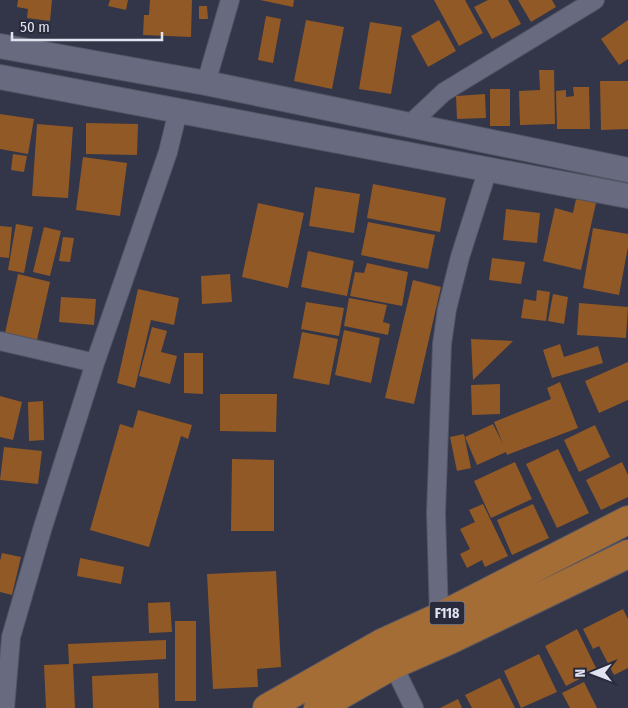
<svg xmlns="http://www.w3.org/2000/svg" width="628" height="708" font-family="'Fira Sans Condensed',sans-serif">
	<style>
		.building { fill: #915926 }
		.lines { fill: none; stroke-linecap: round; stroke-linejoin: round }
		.minor-casing { stroke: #525464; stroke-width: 20 }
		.secondary-casing { stroke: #525464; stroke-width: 26 }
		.primary-casing { stroke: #525464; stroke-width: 30 }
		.minor { stroke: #686b80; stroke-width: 18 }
		.secondary { stroke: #686b80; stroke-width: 24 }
		.primary { stroke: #a46d36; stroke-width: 28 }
		.labels { text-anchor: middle; stroke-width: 4.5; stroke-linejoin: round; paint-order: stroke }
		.shield { fill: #292b3d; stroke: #aaacba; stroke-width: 1 }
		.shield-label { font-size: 14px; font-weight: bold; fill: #e1e3f0 }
	</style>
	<rect width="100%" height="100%" fill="#333548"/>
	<path class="building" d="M18 0H52L50 21 27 18 28 9 17 7Z
		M110 0H128L126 10 108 6Z
		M150 0H192L191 37 143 35 144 15H149Z
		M260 0H294L293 7Z
		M434 0H465L483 33 459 46Z
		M488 0H508L521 24 492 39 474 7Z
		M518 0H552L556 7 531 22Z
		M199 6H207L208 19H199Z
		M266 16 281 19 273 63 258 60Z
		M306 20 344 27 332 89 294 81Z
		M439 20 456 51 428 67 411 36Z
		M628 20V59L619 65 601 39Z
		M370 22 402 27 391 94 359 89Z
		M539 70H554L555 124 520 125 519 91 540 90Z
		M600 81H628V129L601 130Z
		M573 87H589L590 129H557L556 91 566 90V97L574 96Z
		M490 89H510V126H490Z
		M485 94 486 118 457 119 456 96Z
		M0 114 34 119 28 154 0 149Z
		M86 123 138 124 137 155 86 154Z
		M37 124 73 127 68 198 32 196Z
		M13 154 27 156 24 172 11 170Z
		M83 157 127 163 120 216 76 210Z
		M373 184 446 198 440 232 367 218Z
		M315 187 360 194 354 233 309 226Z
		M576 199 596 203 581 270 543 261 555 208 573 213Z
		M258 203 304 213 288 288 242 277Z
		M506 209 540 213 537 243 503 240Z
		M368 222 435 235 428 269 361 255Z
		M16 224 33 227 24 273 8 270Z
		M0 226 12 227 9 258 0 257Z
		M44 227 61 231 50 276 33 272Z
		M593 228 628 234V247L619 295 583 288Z
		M63 237 74 238 70 262 59 261Z
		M308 251 354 261 347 296 301 287Z
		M492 258 525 262 521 284 489 280Z
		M367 263 408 272 402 306 350 296 355 272 364 273Z
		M18 274 50 282 37 340 5 333Z
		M230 274 232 302 202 304 201 276Z
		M413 280 441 287 414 404 385 398Z
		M138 289 179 298 174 325 151 320 135 388 117 383Z
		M537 290 550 292 546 321 521 318 524 299 536 301Z
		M553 294 568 297 564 324 548 321Z
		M61 297 96 299 94 325 59 322Z
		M349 298 387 305 383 322 390 324 388 335 344 326Z
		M306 302 344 308 339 336 301 329Z
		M579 303 628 307 626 338 577 335Z
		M152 327 167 331 161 352 177 356 170 384 139 376Z
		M344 330 380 338 371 383 335 375Z
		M302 332 338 339 329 385 293 378Z
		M471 339 513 341 473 380Z
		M560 344 564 357 598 346 603 363 552 378 543 350Z
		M184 353H203V394L184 393Z
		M628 362V400L599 413 585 381Z
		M560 382 578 428 507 455 506 452 477 465 465 437 493 424 503 444 494 422 551 399 547 388Z
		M500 384V414L472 415 471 385Z
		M220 394H277L276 432 220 431Z
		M0 396 22 402 13 440 0 437Z
		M43 401 44 440 29 441 28 402Z
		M138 410 192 425 188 439 181 436 149 547 90 530 120 424 133 428Z
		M595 425 610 457 579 472 564 440Z
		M464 434 471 468 457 471 450 437Z
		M4 447 42 451 38 484 0 480Z
		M558 449 589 513 557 528 526 464Z
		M232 459 274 460V531H231Z
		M515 462 532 499 491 518 474 481Z
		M622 462 628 475V497L601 510 586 480Z
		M483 504 508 556 485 567 482 560 467 568 460 554 470 549 460 529 475 522 469 510Z
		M533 504 549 538 512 555 497 520Z
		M2 553 21 557 12 595 0 592V561Z
		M80 558 124 567 121 584 77 576Z
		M276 571 281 667 257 669 258 687 213 689 207 574Z
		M170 602 172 632 149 633 148 603Z
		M623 609 628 619V668L614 675 599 646 593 649 583 629Z
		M175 621H196V701H175Z
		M577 629 597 670 566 686 545 646Z
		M166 640V659L73 664 75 708H46L44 665 69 664 68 644Z
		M539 654 557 692 521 708 504 671Z
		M158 673 159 708H93L92 676Z
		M500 678 515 708H472L465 695Z
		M584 682 597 708H570L562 693Z
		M458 699 462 708H440Z"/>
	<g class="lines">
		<g class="minor-casing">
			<path id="minor" d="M206 83 230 0
				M410 124 444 92 595 0
				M0 341 95 363
				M439 617 436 513 442 344 447 309 460 257 488 169
				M393 665 414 708
				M5 708 11 637 42 530 95 363 168 152 178 111"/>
		</g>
		<g class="secondary-casing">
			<path id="secondary" d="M0 46 206 83 628 170
				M0 77 628 196"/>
		</g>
		<g class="primary-casing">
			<path id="primary" d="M267 708 382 643 439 617 628 520
				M318 708 393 665 450 640 628 554"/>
		</g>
		<use href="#minor" class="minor"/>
		<use href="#secondary" class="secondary"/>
		<use href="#primary" class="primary"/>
	</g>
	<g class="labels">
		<rect class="shield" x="429.5" y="601.5" width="35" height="23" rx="4"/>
		<g class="shield-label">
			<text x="447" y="618">F118</text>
		</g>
	</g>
	<g transform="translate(593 673) rotate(269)" stroke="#292b3d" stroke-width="4" paint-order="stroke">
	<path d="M0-4L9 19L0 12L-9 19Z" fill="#e1e3f0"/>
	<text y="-8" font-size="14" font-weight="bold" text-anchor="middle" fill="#e1e3f0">N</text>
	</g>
	<path d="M12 32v8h150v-8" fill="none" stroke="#e1e3f0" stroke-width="2.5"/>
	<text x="20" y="32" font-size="15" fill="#e1e3f0" stroke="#292b3d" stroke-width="4" paint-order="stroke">50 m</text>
</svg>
